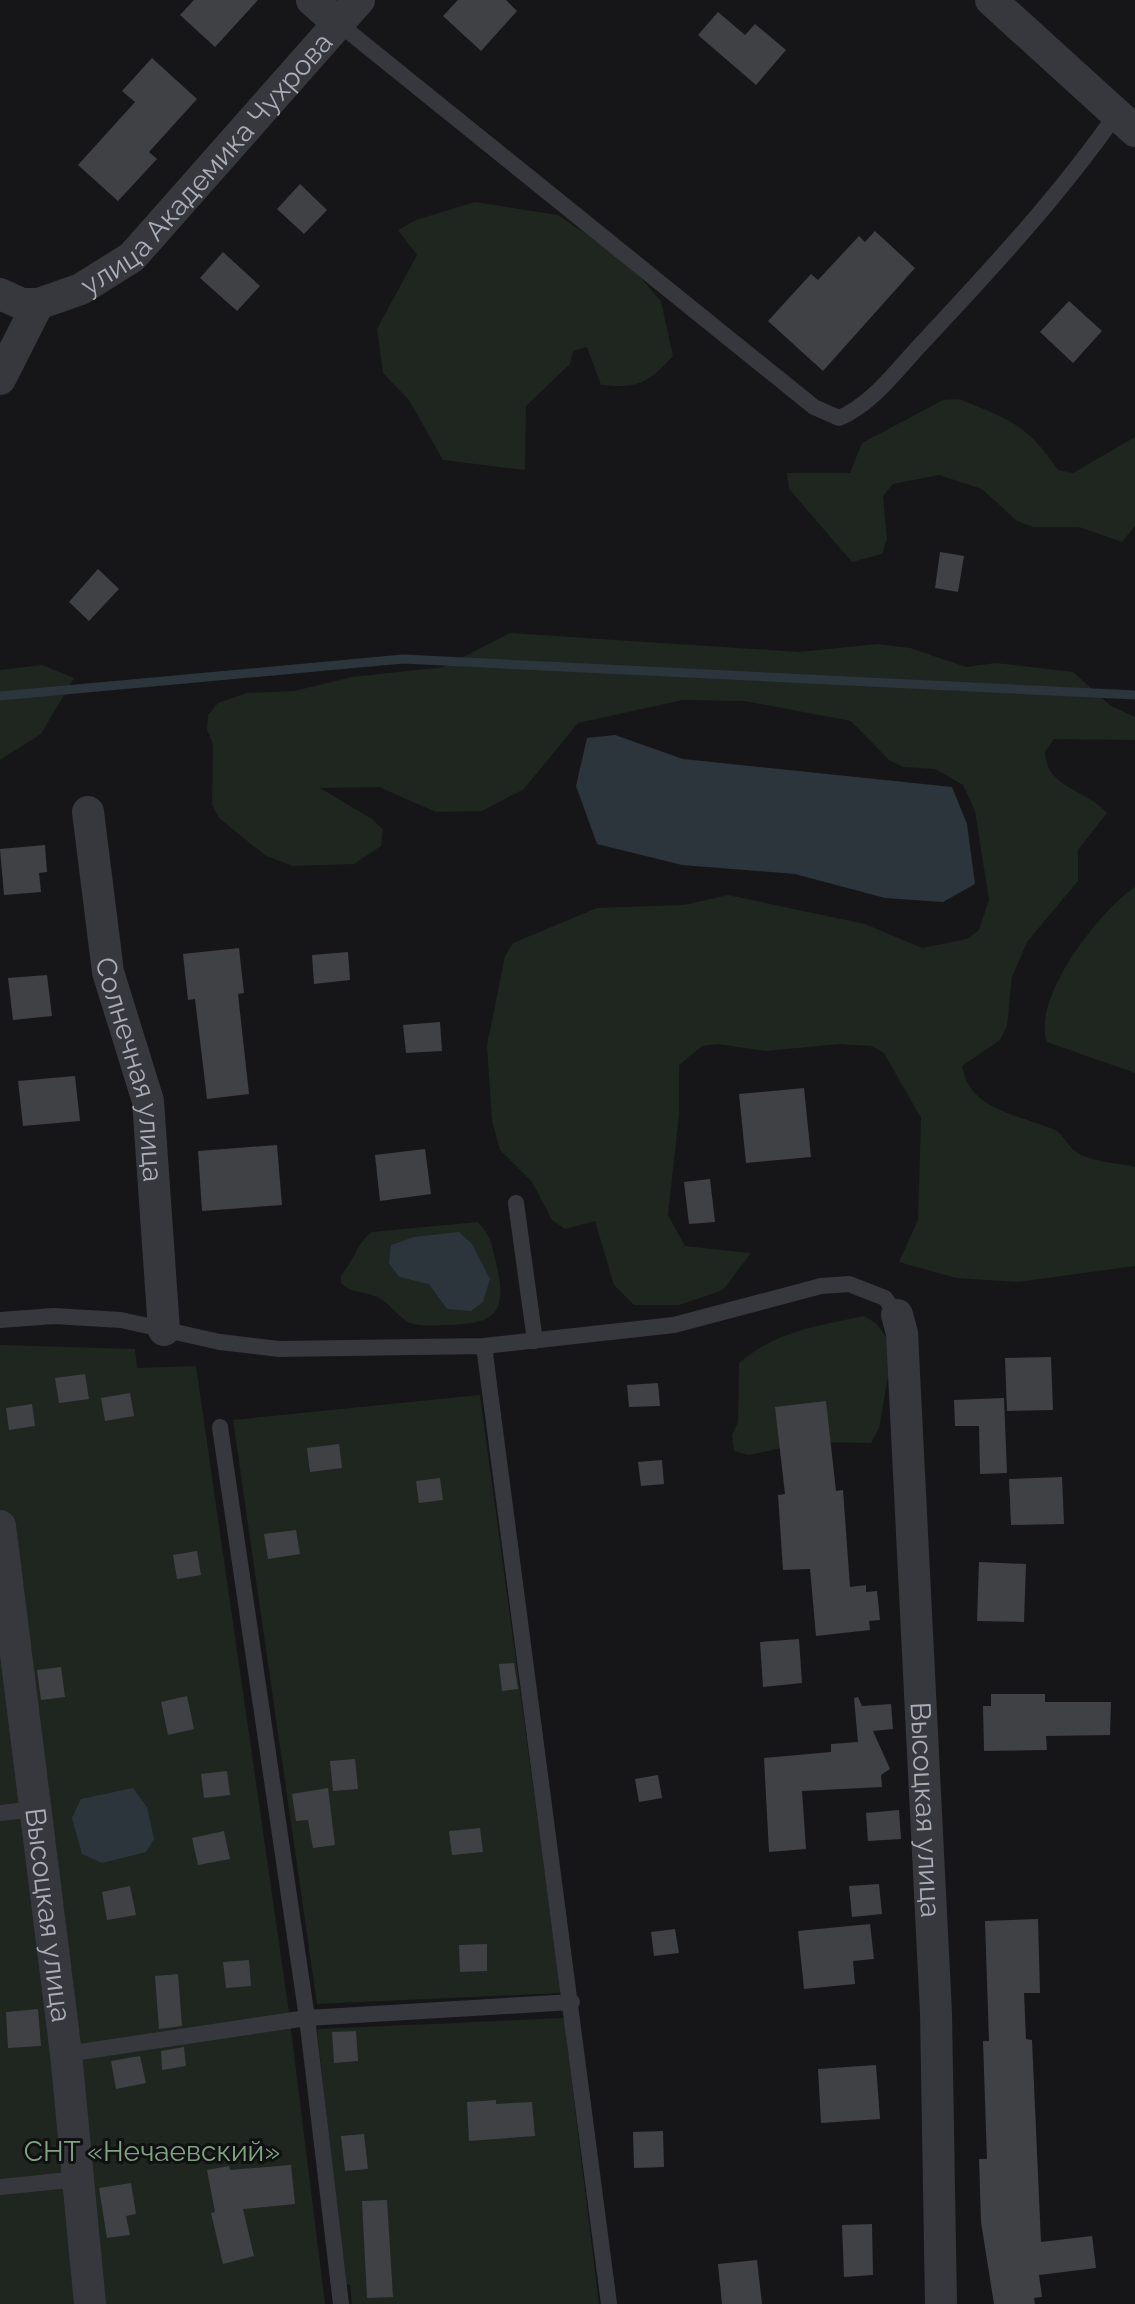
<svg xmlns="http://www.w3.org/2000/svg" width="1135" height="2304" font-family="Raleway,sans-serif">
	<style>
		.green { fill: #1e261f }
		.water { fill: #2c353c }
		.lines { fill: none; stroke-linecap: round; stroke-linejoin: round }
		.stream { stroke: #2c353c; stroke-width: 9 }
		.building { fill: #404145 }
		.lane { stroke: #37383d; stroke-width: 16 }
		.street { stroke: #37383d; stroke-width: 32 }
		.labels { text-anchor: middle; stroke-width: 6; stroke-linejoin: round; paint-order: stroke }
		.street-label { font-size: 28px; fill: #a8adb8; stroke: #111113 }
		.park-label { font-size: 28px; fill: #7fa381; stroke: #111113 }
	</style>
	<rect width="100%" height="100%" fill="#161618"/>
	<path class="green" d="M475 202 558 215 625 260 661 301 673 356C648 383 638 389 601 385L587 347 573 351 570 364 526 406 525 470 443 460 409 400 383 373 377 329 417 255 398 230 416 220Z
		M959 399C1010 420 1026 423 1058 470L1073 473 1135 437V526L1122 542 1079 527H1033L1017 521 982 489 939 475 893 484 883 496 887 539 882 554 852 562 789 489 787 473H850L862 443 943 400Z
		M510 633 799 652 878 644 910 648 966 667 996 663 1073 672 1111 706 1135 717V740L1054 739 1045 752C1046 788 1086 789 1107 813L1078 850V881L1027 942 1012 977 1007 1026 1000 1040 962 1066C970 1111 1018 1114 1053 1129 1063 1133 1067 1145 1075 1151 1088 1162 1119 1163 1135 1167V1266L1018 1282 956 1278 899 1262 918 1220 921 1118 884 1053 871 1046 840 1044 765 1051 718 1044 702 1046 679 1065V1115L668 1215 685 1246 751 1253 723 1290 679 1305H634L614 1285 595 1221 565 1229 552 1220 532 1182 500 1150 492 1121 487 1045 505 956 513 943 597 908 684 905 728 895 865 924 922 948 967 939 979 930 989 900 975 811 963 785 935 769 903 767 889 760 851 721 744 701 683 700 578 723 524 789 482 811 436 812 379 787 320 788 372 819 383 830 381 846 354 864 293 866 266 856 219 818 212 805 213 744 207 730 208 715 218 703 247 693 294 691 352 677 444 667Z
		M42 665 74 678 41 734 0 760V670Z
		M1135 887V1073L1047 1042C1031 999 1100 910 1135 887Z
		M478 1222C491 1234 493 1250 497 1267 508 1315 493 1324 447 1325 435 1325 421 1327 410 1323 399 1318 391 1305 381 1299 368 1291 352 1294 341 1283V1275C354 1261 356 1244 372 1232Z
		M864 1316 877 1324 893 1347 879 1428 871 1443 810 1442 749 1455 734 1451 732 1435 738 1422 739 1363C776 1331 817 1326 864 1316Z
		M0 1345 135 1349 137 1368 196 1366 288 2005 325 2304H0Z
		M480 1395 561 1993 317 2004 233 1420Z
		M564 2018 599 2304H352L350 2285 345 2284 317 2029Z"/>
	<path class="water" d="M615 735 683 759 952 787 967 824 975 884 943 902 885 898 795 874 682 865 597 844 576 786 587 738Z
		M459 1232 472 1244 490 1279 483 1302 471 1311 447 1309 429 1284 399 1277 389 1263 391 1245 414 1237Z
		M133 1788 147 1807 154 1839 146 1852 102 1863 82 1854 72 1818 81 1799Z"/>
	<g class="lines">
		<path class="stream" d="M0 696 403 659 1135 695"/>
	</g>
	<path class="building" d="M194 0H258L215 47 180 15Z
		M458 0H506L517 11 481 51 443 16Z
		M718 12 745 35 755 24 786 50 756 85 698 35Z
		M152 58 197 99 149 152 157 159 118 201 78 165 135 102 122 91Z
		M300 184 327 210 304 234 277 209Z
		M875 231 915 268 823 371 768 321 811 274 818 280 859 236 865 242Z
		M223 252 260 286 237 311 200 278Z
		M1069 301 1102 331 1073 363 1040 332Z
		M940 552 964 556 958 592 935 588Z
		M98 569 119 589 89 621 69 602Z
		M45 845 47 872 39 873 41 892 4 895 0 849Z
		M239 948 244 993 238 994 249 1094 207 1099 195 999 188 1000 183 954Z
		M348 952 350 980 314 984 312 955Z
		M47 975 52 1016 13 1020 8 978Z
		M440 1022 442 1051 406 1053 403 1025Z
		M75 1076 80 1121 23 1126 18 1081Z
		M804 1088 811 1157 746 1163 739 1094Z
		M277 1145 282 1205 202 1211 198 1151Z
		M425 1149 431 1194 380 1201 375 1155Z
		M710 1179 715 1222 689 1224 684 1182Z
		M1051 1357 1053 1410 1007 1411 1005 1358Z
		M85 1374 89 1399 59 1403 55 1378Z
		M658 1383 660 1406 629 1407 627 1385Z
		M130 1393 134 1416 105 1421 101 1398Z
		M1004 1398 1007 1473 980 1474 979 1426H955L954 1400Z
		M826 1401 836 1491 843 1490 850 1587 866 1585V1592L877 1591 880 1620 869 1621 870 1630 816 1636 810 1569 783 1570 778 1495 785 1494 775 1407Z
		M32 1404 35 1426 9 1430 6 1408Z
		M339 1444 342 1468 310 1472 307 1448Z
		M662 1460 664 1484 641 1486 638 1462Z
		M1062 1477 1064 1524 1011 1525 1009 1479Z
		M440 1478 443 1500 419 1503 416 1481Z
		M296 1530 300 1554 268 1559 264 1534Z
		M197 1551 201 1575 177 1579 173 1555Z
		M979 1562 1026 1564 1024 1622 977 1621Z
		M799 1639 802 1683 763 1687 760 1642Z
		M514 1663 518 1689 502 1691 499 1664Z
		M61 1667 65 1697 41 1700 37 1670Z
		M991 1694H1045V1702H1111L1110 1735 1046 1736 1047 1750 984 1751 983 1706H991Z
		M187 1696 194 1729 168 1735 161 1702Z
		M858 1697 862 1706 891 1704 893 1729 873 1731 890 1769 881 1775 882 1787 802 1791 806 1849 769 1852 764 1758 831 1752V1744L858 1742 854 1698Z
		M355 1759 358 1789 333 1791 330 1761Z
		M227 1771 230 1795 204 1798 201 1774Z
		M658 1775 662 1798 639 1802 635 1779Z
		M328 1788 335 1845 313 1848 308 1820 296 1821 292 1794Z
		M899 1810 901 1839 868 1841 866 1813Z
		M480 1828 483 1852 452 1855 449 1831Z
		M224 1831 230 1859 198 1865 192 1838Z
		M879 1884 882 1914 852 1917 849 1886Z
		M130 1886 136 1915 107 1920 102 1892Z
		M1038 1919 1040 1993H1024L1026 2039 1032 2040 1041 2242 1092 2236 1096 2268 1039 2275 1042 2297 1034 2298 1035 2304H994L981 2222 979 2159H987L983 2041H989L985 1921Z
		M870 1924 874 1959 853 1961 855 1984 804 1989 798 1931Z
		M675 1929 679 1953 654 1956 651 1932Z
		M487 1944V1971L460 1972 459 1945Z
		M249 1960 251 1986 226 1988 223 1962Z
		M178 1974 182 2026 159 2029 155 1976Z
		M38 2009 41 2046 8 2048 6 2012Z
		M356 2031 358 2061 334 2063 332 2032Z
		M184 2047 186 2066 162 2070 161 2051Z
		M140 2056 146 2083 116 2089 111 2061Z
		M876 2065 880 2119 821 2123 818 2069Z
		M496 2100V2104L532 2102 535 2136 469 2141 467 2102Z
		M663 2131 664 2167 634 2168 633 2132Z
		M364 2134 368 2169 345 2171 341 2136Z
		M291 2165 295 2204 243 2209 254 2256 223 2264 211 2213 215 2212 207 2170 229 2166 230 2170Z
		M131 2183 136 2214 126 2216 130 2235 107 2238 99 2188Z
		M387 2200 393 2297 367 2298 362 2201Z
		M872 2224 873 2275 844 2277 842 2225Z
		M757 2260 762 2304H722L718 2264Z"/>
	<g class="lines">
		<path class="lane" d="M338 23 814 407 839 418C874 403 898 368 924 341 992 268 1060 195 1117 113
			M516 1203 535 1341
			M0 1320 54 1316 121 1320 220 1342 279 1349 484 1346 674 1325 821 1286 849 1284 885 1298 897 1315
			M484 1346 609 2304
			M220 1427 307 2018 341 2304
			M0 1813 35 1809
			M66 2054 307 2018 572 2002
			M0 2187 79 2179"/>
		<g class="street">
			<path d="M312 0 338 23"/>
			<path d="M991 0 1135 131"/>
			<path id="s1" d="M0 294 22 304H38L81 289 132 257 359 0"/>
			<path d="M0 379 38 304"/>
			<path id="s2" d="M88 812 108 972 148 1101 164 1330"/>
			<path id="s3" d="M897 1315 902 1333 936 2013 941 2304"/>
			<path id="s4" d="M0 1526 66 2054 90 2304"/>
		</g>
	</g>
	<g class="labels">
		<g class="street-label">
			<text dy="10" stroke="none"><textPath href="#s1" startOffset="264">улица Академика Чухрова</textPath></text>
			<text dy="10" stroke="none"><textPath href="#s2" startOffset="262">Солнечная улица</textPath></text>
			<text dy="10" stroke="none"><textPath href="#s3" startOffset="496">Высоцкая улица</textPath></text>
			<text dy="10" stroke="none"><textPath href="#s4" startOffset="392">Высоцкая улица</textPath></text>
		</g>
		<g class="park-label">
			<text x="152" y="2161">СНТ «Нечаевский»</text>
		</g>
	</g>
</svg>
